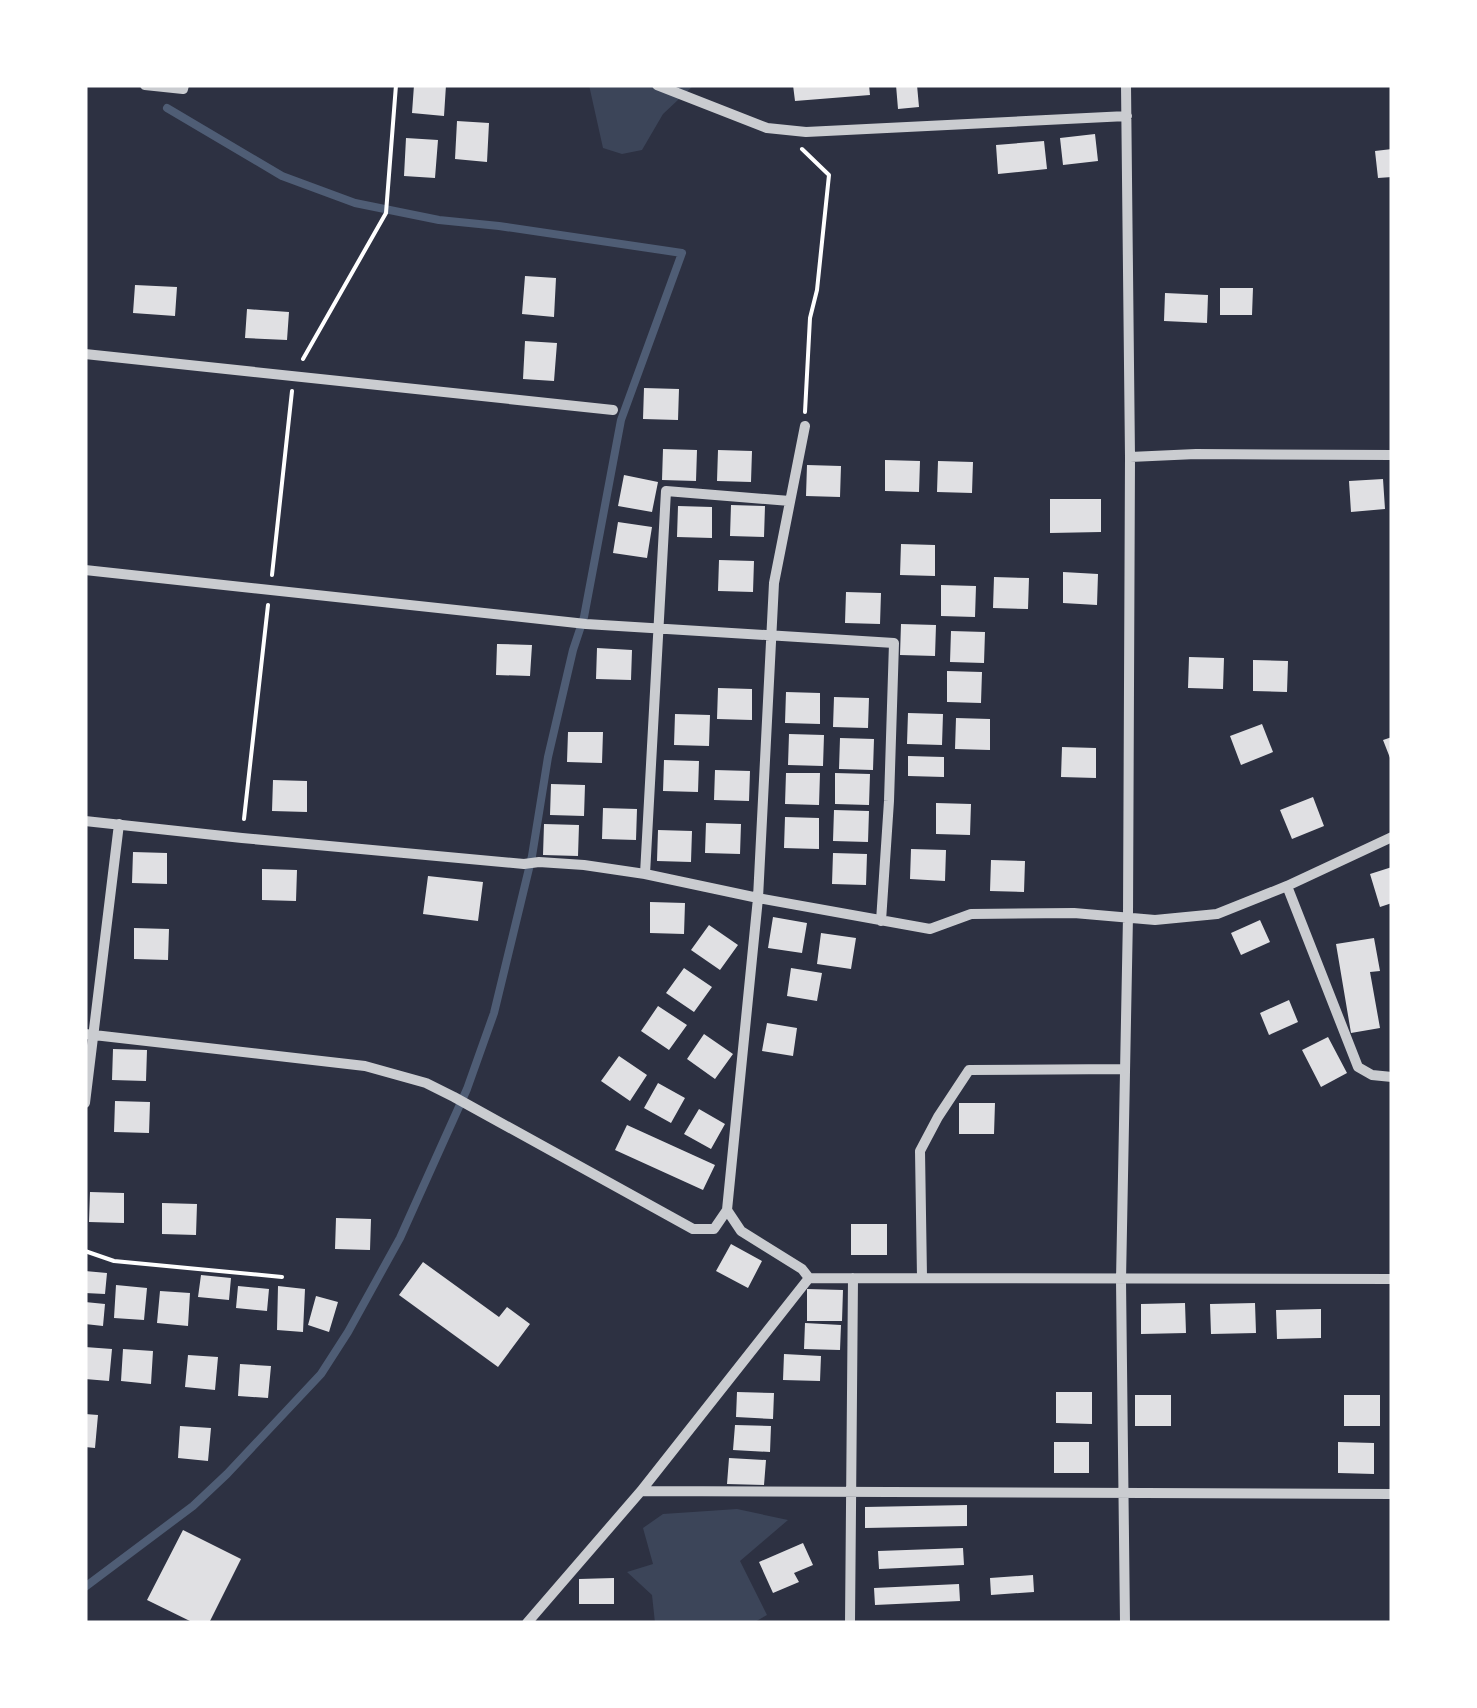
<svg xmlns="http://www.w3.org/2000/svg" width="1477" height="1708" font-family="Helvetica,sans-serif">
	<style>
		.green { fill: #3c4559 }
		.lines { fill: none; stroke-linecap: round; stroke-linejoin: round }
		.stream { stroke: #4f5d75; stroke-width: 8 }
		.building { fill: #e0e0e3 }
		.path { stroke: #fff; stroke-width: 4 }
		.minor { stroke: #caccd0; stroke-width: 10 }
	</style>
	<rect width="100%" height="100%" fill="#2d3142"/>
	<path class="green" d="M589 85H694L663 114 642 150 622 154 603 148Z
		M737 1509 788 1520 740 1561 767 1615 753 1623H655L652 1595 627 1572 653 1564 643 1528 663 1514Z"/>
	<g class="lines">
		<path class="stream" d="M85 1587 193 1506 227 1474 321 1374 348 1332 400 1238 467 1089 494 1013 532 856 548 757 573 650 584 617 621 420 682 253 499 226 439 220 355 203 282 176 167 108"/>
	</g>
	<path class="building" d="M414 85H446L444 116 412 113Z
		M793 85H869L870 95 795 101Z
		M896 85H917L919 107 898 109Z
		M457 121 489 123 487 162 455 159Z
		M1095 134 1098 161 1063 165 1060 138Z
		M406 138 438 140 435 178 404 176Z
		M1044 141 1047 169 998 174 996 145Z
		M1392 149V177L1378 178 1375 151Z
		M525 276 556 278 554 317 522 314Z
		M135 285 177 287 175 316 133 313Z
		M1220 288H1253L1252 315H1220Z
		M1165 293 1208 295 1207 323 1164 321Z
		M247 309 289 312 287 340 245 338Z
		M525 341 557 343 554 381 523 379Z
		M644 388 679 389 678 420 643 419Z
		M663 449 697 450 696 481 662 480Z
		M718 450 752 451 751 482 717 481Z
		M885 460 920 461 919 492 885 491Z
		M938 461 973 462 972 493 937 492Z
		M807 465 841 466 840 497 806 496Z
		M624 475 658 482 652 512 618 506Z
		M1383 479 1385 509 1351 512 1349 481Z
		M1050 499H1101V532L1050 533Z
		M731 505 765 506 764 537 730 536Z
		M678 506 712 507V538L677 537Z
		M618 522 652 527 647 558 613 553Z
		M901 544 935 545V576L900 575Z
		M719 560 754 561 753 592 718 591Z
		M1063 572 1098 574 1097 605 1063 603Z
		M994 577 1029 578 1028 609 993 608Z
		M941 585 976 586 975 617 941 616Z
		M846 592 881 593 880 624 845 623Z
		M901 624 936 625 935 656 900 655Z
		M951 631 985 632 984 663 950 662Z
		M497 644 532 645 530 676 496 675Z
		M597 648 632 650 631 680 596 679Z
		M1189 657 1224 658 1223 689 1188 688Z
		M1253 660 1288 661 1287 692 1253 691Z
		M947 671 982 672 981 703 947 702Z
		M718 688 752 689V720L717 719Z
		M786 692 820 693V724L785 723Z
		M834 697 869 698 868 728 833 727Z
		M908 713 943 714 942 745 907 744Z
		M675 714 710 715 709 746 674 745Z
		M956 718 990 719V750L955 749Z
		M1262 724 1273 752 1241 765 1230 736Z
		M568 732H603L602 763 567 762Z
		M789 734 824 735 823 766 788 765Z
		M1392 737V763L1383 740Z
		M840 738 874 739 873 770 839 769Z
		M1062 747 1096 748V778L1061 777Z
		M908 756 944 757V777L908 776Z
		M664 760 699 761 698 792 663 791Z
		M715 770 750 771 749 801 714 800Z
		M786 773H820L819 805 785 804Z
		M835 773 870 774 869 805 835 804Z
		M273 780 307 781V812L272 811Z
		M551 784 585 785 584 816 550 815Z
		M1313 797 1324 826 1292 839 1280 810Z
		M936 803 971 804 970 835 936 834Z
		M603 808 637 809 636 840 602 839Z
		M834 810 869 811 868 842 833 841Z
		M785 817 819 818V849L784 848Z
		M706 823 741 824 740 854 705 853Z
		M544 824 579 825 578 856 543 855Z
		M658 830 692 831 691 862 657 861Z
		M911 849 946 850 945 881 910 879Z
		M133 852 167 853V884L132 883Z
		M833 853 867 854 866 885 832 884Z
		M991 860 1025 861 1024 892 990 891Z
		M1392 867V903L1380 907 1370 874Z
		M262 869 297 870 296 901 262 900Z
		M428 876 483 882 478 921 423 914Z
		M650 902 685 903 684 934 650 933Z
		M773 917 807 923 802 953 768 948Z
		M1260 920 1270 942 1241 955 1231 933Z
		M709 925 738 945 720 970 691 950Z
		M134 928 169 929 168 960 134 959Z
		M821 933 856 938 851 969 817 964Z
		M1374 938 1380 971 1370 972 1380 1028 1351 1033 1336 944Z
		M684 968 712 987 694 1012 666 993Z
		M791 968 822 973 817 1001 787 996Z
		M1289 1000 1298 1022 1269 1035 1260 1013Z
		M658 1006 687 1025 669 1050 641 1031Z
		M767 1023 797 1028 793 1056 762 1051Z
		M704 1034 733 1054 715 1079 687 1059Z
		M1328 1037 1347 1073 1321 1087 1302 1050Z
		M113 1049 147 1050 146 1081 112 1080Z
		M619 1056 647 1075 630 1101 601 1081Z
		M658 1083 685 1098 671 1123 644 1108Z
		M115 1101 150 1102 149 1133 114 1132Z
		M959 1103H995L994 1134H959Z
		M699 1109 725 1124 711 1149 684 1134Z
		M627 1125 715 1165 703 1190 615 1150Z
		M90 1192 124 1193V1223L89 1222Z
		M162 1203 197 1204 196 1235 162 1234Z
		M336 1218 371 1219 370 1250 335 1249Z
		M851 1224H887V1255H851Z
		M731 1244 762 1261 748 1288 716 1271Z
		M423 1262 499 1317 507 1307 530 1324 498 1367 399 1295Z
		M85 1271 107 1273 105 1294 85 1293Z
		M201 1275 231 1278 229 1300 198 1297Z
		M116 1285 147 1288 144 1320 114 1318Z
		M238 1286 269 1289 267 1311 236 1308Z
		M278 1286 305 1289 303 1332 277 1330Z
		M807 1289 843 1290 842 1321H807Z
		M160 1291 190 1293 188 1326 157 1323Z
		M316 1296 338 1302 329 1332 308 1325Z
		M85 1302 105 1304 103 1326 85 1324Z
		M1185 1303 1186 1333 1141 1334V1304Z
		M1255 1303 1256 1333 1211 1334 1210 1304Z
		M1321 1309V1338L1277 1339 1276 1310Z
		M805 1323 841 1325 840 1350 804 1349Z
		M85 1347 112 1349 109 1381 85 1379Z
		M123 1349 153 1351 151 1384 121 1381Z
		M784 1354 821 1356 820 1381 783 1380Z
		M188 1355 218 1357 215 1390 185 1387Z
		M240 1364 271 1366 268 1398 238 1396Z
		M737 1392 774 1393 773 1419 736 1417Z
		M1056 1392H1092V1424L1056 1423Z
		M1135 1395H1171V1426H1135Z
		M1344 1395H1380V1426H1344Z
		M85 1414 98 1415 95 1448 85 1447Z
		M735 1425 771 1426 770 1452 733 1450Z
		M180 1426 211 1428 208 1461 178 1458Z
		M1054 1442H1089V1473H1054Z
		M1338 1442 1374 1443V1474L1338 1473Z
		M729 1458 766 1460 764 1485 727 1484Z
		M967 1505V1526L865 1528V1507Z
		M183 1530 241 1559 209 1623H194L147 1600Z
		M803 1543 813 1565 794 1573 799 1582 773 1593 759 1562Z
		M963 1548 964 1565 879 1569 878 1551Z
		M1033 1575 1034 1592 991 1595 990 1578Z
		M614 1578V1604H579V1579Z
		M959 1584 960 1601 875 1605 874 1588Z"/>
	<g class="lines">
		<path class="path" d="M802 149 829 175 817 290 810 318 805 412
			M303 359 386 213 396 85
			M272 575 292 391
			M244 819 268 605
			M85 1251 114 1261 282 1277"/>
		<path class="minor" d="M145 85 183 89 184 85
			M657 85 767 128 806 132 1127 116
			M85 354 613 410
			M805 426 774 583 758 898 727 1210 741 1231 802 1269 809 1278
			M1130 457 1196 454 1392 455
			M85 570 586 624 894 643 889 801 881 921
			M85 821 242 838 524 864 539 862 584 865 645 874 758 898 930 929 971 914 1074 913 1155 920 1217 914 1287 886 1392 837
			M645 874 666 491 790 501
			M1287 886 1358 1067 1372 1075 1392 1077
			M85 1034 365 1066 426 1083 454 1097 693 1229H714L727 1210
			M85 1103 119 824
			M922 1277 920 1151 938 1117 969 1070 1125 1069
			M809 1278 1392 1279
			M641 1491 1392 1494
			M527 1623 641 1491 809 1278
			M850 1623 853 1278
			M1125 1623 1121 1280 1128 916 1130 457 1126 85"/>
	</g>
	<rect width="1477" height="1708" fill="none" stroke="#ffffff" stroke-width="175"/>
</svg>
